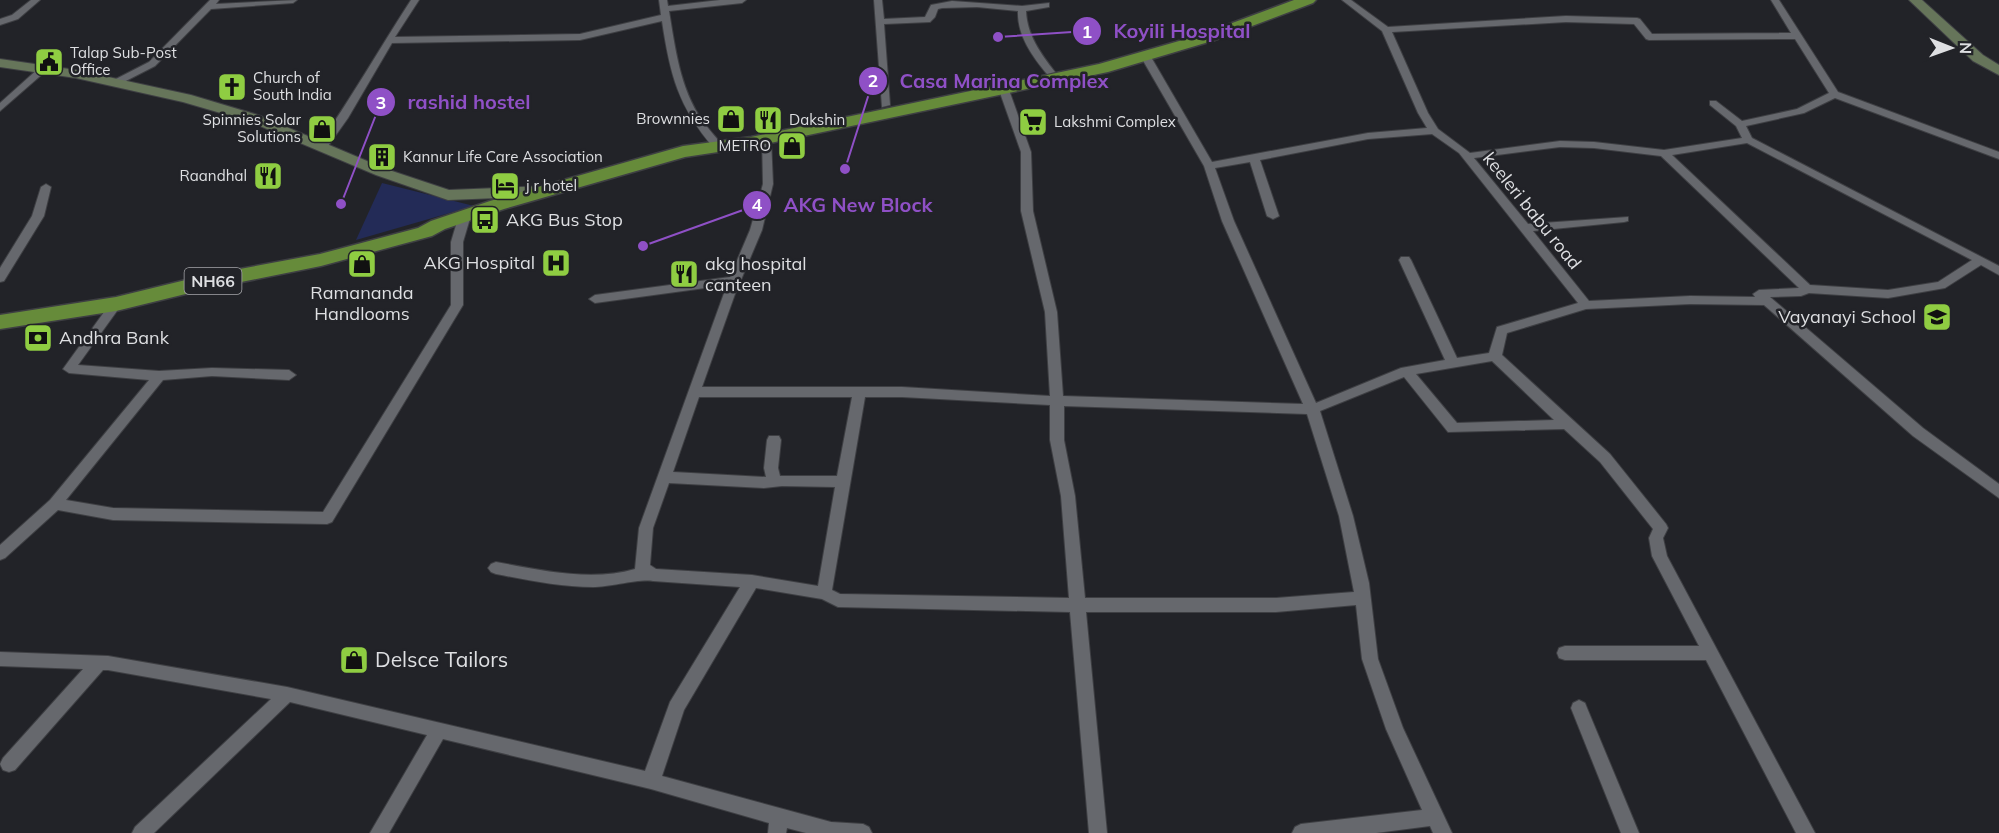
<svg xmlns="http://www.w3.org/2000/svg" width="1999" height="833" font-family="Mulish,sans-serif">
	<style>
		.green { fill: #232b57 }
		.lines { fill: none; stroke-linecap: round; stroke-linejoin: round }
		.minor-casing { stroke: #3e3f43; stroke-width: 2 }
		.secondary-casing { stroke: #3e3f43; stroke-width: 2 }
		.trunk-casing { stroke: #3e3f43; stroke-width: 3 }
		.minor { fill: #66686d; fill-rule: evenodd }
		.secondary { fill: #66755a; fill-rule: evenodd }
		.trunk { fill: #668b3a; fill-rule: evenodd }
		.labels { text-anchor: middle; stroke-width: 5; stroke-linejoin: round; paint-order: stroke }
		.far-poi-label { font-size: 15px; fill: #dedfe2; stroke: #222328; text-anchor: start }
		.shield { fill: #222328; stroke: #a6a7aa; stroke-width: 1.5 }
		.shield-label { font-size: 16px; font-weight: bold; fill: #dedfe2 }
		.street-label { font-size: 18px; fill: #dedfe2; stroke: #222328 }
		.poi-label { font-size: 18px; fill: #dedfe2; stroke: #222328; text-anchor: start }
		.near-poi-label { font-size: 21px; fill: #dedfe2; stroke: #222328; text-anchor: start }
		.leader { fill: none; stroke: #8f50c6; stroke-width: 2 }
		.callout-dot { fill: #8f50c6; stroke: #222328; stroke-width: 2 }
		.mark-label { font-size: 18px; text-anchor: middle; font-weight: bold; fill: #fff }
		.callout-label { font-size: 20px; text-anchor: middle; font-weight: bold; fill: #8f50c6; stroke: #222328; stroke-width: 5; stroke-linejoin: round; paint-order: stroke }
	</style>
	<rect width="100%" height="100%" fill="#222328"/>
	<path class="green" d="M382 183 474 206 356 240Z"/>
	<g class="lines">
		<g class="minor-casing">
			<path id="minor" d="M31 0H40L18 19 0 25V19L12 15Z
				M210 0H219L216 4 297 0 293 3 211 9 155 66 118 85H112V81L149 62Z
				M411 0H419L395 37 580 34 661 15 659 0H667L668 6 720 0H746L742 3 669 11C675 47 680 89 702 120 708 129 716 137 723 146L718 149 714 148C678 107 670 74 662 21L580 40 392 43 348 118 326 149H318L317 147C351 99 379 49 411 0Z
				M874 0H882L884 19 925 17 931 5 952 1 1022 6 1049 3V7L1026 11C1027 35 1041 54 1055 72L1047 74C1032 56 1017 35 1018 11L977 7 942 8 938 9 935 17 930 22 884 24 890 105 882 107Z
				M1342 0H1351L1388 27 1566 16 1637 18 1640 19 1652 34 1791 33 1771 0H1779L1838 92 1999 152V159L1835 98 1804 113 1746 126 1752 138 1999 266V275L1981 265 1945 288 1888 298 1809 293 1801 296 1770 297 1923 428 1999 484V498L1913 436 1764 305 1690 304 1586 309 1507 333 1502 355 1610 454 1666 524 1668 528 1663 538 1667 556 1815 833H1796L1706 660H1565L1559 658 1557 653 1559 648 1565 646H1699L1652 556 1649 538 1653 529 1600 462 1564 429 1448 432 1404 377 1320 411 1353 516 1369 583 1378 659 1403 728 1452 833H1433L1430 826 1376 833H1292L1295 827 1301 824 1422 810 1386 729 1362 659 1356 605 1276 612H1086L1107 833H1089L1070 612 838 607 822 599 756 588 684 710 662 776 831 822 863 824 869 827 872 833H806L787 828 786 833H768L769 823 651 789 443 739 389 833H370L427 735 290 702 154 833H132L135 827 271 699 108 670H103L15 770 9 772 3 770 0 764 3 758 83 669 0 666V652L108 656 287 687 645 771 670 702 740 587 653 581C642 578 609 587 593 587 561 587 528 580 496 574L491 572 488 568 491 564 496 562C540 570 591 582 635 569L639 528 727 285 595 303 589 299 595 295 730 277 750 230 763 184 762 137 766 136 771 139 773 184 762 230 735 294 702 387H902L1050 396 1045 312 1021 211V152L999 90 1004 87 1009 90 1031 152 1033 211 1057 312 1063 396 1303 404 1222 221 1204 166 1141 57 1146 54 1151 57 1212 162 1368 133 1427 128 1418 113 1382 31ZM1566 22 1634 24 1646 39 1649 40 1795 39 1829 93 1797 109 1742 121 1716 101H1710V105L1736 126 1742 138 1664 150 1594 142 1560 141 1470 153 1438 129 1428 113 1392 32ZM1432 134 1459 153 1578 303 1497 327 1489 353 1457 358 1411 260 1409 257H1401L1399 260 1445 360 1401 368 1316 403 1234 221 1215 168 1250 162 1267 216 1273 219 1279 216 1260 160 1368 139ZM1747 143 1972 260 1938 282 1888 290 1810 285 1672 155ZM1560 147 1594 148 1661 156 1799 288 1759 290 1753 294 1755 297 1690 296 1589 301 1533 231 1624 222 1628 221V217L1528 224 1474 158ZM1492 361 1554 420 1457 423 1416 374ZM699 397H852L837 476H780L778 468 781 440 779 436H769L767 440 764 468 766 477 673 472ZM865 397H902L1050 405V440L1061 496 1069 598 840 594 832 590ZM1064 406 1307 414 1339 516 1354 592 1276 598H1085L1075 496 1064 440ZM669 483 764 488 782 486 835 487 818 586 752 575 656 569 650 565 653 528Z
				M39 68 47 70 0 111V103Z
				M46 184 51 187 44 216 4 281 0 282V268L32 216 41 187Z
				M465 212 471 215 463 242V305L332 522 327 524 113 520 58 510 5 558 0 560V545L50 500 149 380 69 373 63 369 112 301 116 300 122 304 78 365 159 371 212 368 289 370 296 375 289 380 212 376 163 380 66 500 113 508 323 512 451 305V242L459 215Z
				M1579 700 1585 703 1587 708 1639 833H1621L1571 708 1573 703Z"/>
		</g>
		<g class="secondary-casing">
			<path id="secondary" d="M1909 0H1922L1983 55 1999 65V75L1973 61Z
				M0 59 76 70 191 95 258 115 386 169 449 190 546 186 554 191 546 196 448 200 376 175 248 121 183 102 76 78 0 67Z"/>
		</g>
		<g class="trunk-casing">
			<path id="trunk" d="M1294 0H1316L1313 3 1212 41 1108 72 751 147 685 157 504 209 445 229 432 236 321 266 202 290 116 311 0 329V315L116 297 202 276 320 254 418 228 431 221 490 201 683 146 751 137 1099 64 1200 35Z"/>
		</g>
		<use href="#minor" class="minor"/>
		<use href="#secondary" class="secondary"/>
		<use href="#trunk" class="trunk"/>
	</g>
	<defs>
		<g id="civic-square" transform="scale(1.5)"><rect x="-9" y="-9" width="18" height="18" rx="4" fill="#8fcd42" stroke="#222328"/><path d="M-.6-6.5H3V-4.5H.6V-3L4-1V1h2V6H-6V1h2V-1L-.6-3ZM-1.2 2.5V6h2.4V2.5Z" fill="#111"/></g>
		<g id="church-square" transform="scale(1.5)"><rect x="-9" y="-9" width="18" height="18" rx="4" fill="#8fcd42" stroke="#222328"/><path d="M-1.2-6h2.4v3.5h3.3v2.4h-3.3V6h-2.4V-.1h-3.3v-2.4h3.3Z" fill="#111"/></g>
		<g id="shop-square" transform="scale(1.5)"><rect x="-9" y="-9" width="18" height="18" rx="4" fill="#8fcd42" stroke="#222328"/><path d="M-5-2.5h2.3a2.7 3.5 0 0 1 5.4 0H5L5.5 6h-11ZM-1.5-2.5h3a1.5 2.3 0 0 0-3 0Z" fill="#111"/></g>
		<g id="restaurant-square" transform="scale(1.5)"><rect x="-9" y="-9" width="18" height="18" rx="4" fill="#8fcd42" stroke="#222328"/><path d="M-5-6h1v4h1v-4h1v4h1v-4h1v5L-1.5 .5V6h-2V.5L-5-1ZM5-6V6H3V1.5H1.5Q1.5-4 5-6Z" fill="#111"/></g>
		<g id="supermarket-square" transform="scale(1.5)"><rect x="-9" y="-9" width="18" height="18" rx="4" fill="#8fcd42" stroke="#222328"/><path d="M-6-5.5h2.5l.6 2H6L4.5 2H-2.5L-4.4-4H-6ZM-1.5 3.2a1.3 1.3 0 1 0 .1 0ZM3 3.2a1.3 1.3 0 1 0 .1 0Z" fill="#111"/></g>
		<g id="building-square" transform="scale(1.5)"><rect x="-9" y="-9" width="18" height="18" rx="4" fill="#8fcd42" stroke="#222328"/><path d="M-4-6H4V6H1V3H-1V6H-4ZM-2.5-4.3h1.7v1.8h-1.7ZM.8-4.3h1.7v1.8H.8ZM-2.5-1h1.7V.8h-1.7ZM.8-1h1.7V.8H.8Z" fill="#111"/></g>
		<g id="hotel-square" transform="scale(1.5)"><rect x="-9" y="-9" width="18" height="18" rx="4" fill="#8fcd42" stroke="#222328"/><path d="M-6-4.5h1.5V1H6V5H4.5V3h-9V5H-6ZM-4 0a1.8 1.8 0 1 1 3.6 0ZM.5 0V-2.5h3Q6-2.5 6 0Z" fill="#111"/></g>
		<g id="bus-square" transform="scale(1.5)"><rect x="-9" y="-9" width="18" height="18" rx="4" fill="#8fcd42" stroke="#222328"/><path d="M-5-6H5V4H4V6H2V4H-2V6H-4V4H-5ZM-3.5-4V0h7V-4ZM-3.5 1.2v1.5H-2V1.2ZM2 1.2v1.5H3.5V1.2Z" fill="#111"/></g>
		<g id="hospital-square" transform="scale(1.5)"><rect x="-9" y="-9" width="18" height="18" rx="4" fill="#8fcd42" stroke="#222328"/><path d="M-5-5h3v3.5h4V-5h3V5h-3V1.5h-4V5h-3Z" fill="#111"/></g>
		<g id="school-square" transform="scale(1.5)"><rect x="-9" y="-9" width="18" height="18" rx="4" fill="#8fcd42" stroke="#222328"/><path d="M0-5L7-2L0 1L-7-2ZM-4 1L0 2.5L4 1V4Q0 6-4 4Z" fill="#111"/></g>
		<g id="bank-square" transform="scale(1.5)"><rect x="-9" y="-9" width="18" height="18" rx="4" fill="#8fcd42" stroke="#222328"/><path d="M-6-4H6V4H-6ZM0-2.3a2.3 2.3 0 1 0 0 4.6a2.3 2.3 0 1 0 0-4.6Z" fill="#111"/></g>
	</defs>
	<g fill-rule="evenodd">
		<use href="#civic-square" x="49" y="62"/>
		<use href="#church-square" x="232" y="87"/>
		<use href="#shop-square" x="731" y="119"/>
		<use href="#restaurant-square" x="768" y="120"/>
		<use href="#supermarket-square" x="1033" y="122"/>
		<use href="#shop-square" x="322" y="129"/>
		<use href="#shop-square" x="792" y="146"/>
		<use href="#building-square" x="382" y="157"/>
		<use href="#restaurant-square" x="268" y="176"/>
		<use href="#hotel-square" x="505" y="186"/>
		<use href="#bus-square" x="485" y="220"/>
		<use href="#hospital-square" x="556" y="263"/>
		<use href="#shop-square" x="362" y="264"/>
		<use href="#restaurant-square" x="684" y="274"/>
		<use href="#school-square" x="1937" y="317"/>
		<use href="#bank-square" x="38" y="338"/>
		<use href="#shop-square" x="354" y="660"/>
	</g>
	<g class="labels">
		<g class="far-poi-label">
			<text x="70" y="58">Talap Sub-Post<tspan x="70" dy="17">Office</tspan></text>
			<text x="253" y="83">Church of<tspan x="253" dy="17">South India</tspan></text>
			<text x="710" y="124" text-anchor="end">Brownnies</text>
			<text x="301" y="125" text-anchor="end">Spinnies Solar<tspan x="301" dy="17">Solutions</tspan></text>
			<text x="789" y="125">Dakshin</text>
			<text x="1054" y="127">Lakshmi Complex</text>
			<text x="771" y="151" text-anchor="end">METRO</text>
			<text x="403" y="162">Kannur Life Care Association</text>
			<text x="247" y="181" text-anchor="end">Raandhal</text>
			<text x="526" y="191">j r hotel</text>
		</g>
		<rect class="shield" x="184.5" y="268" width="57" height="26" rx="4.5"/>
		<g class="shield-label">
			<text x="213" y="287">NH66</text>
		</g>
		<g class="street-label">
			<text transform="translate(1532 211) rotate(51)" y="6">keeleri babu road</text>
		</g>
		<g class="poi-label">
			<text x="506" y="226">AKG Bus Stop</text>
			<text x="535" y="269" text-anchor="end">AKG Hospital</text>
			<text x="705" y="270">akg hospital<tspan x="705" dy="21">canteen</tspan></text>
			<text x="362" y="299" text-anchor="middle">Ramananda<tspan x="362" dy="21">Handlooms</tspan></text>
			<text x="1916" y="323" text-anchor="end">Vayanayi School</text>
			<text x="59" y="344">Andhra Bank</text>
		</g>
		<g class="near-poi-label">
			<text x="375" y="667">Delsce Tailors</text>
		</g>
	</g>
	<path class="leader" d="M998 37L1087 31M845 169L873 81M341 204L381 102M643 246L757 205"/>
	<g class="callout-dot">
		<circle cx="998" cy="37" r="6"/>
		<circle cx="845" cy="169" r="6"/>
		<circle cx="341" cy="204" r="6"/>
		<circle cx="643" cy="246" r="6"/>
		<circle cx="1087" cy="31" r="15"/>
		<circle cx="873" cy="81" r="15"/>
		<circle cx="381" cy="102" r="15"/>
		<circle cx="757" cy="205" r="15"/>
	</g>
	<g class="mark-label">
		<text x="1087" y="38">1</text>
		<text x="873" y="87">2</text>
		<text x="381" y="109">3</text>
		<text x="757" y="211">4</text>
	</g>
	<g class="callout-label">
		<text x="1182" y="38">Koyili Hospital</text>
		<text x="1004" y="88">Casa Marina Complex</text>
		<text x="469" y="109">rashid hostel</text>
		<text x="858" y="212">AKG New Block</text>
	</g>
	<g transform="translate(1951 48) rotate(91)" stroke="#222328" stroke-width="4.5" paint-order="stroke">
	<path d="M0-4.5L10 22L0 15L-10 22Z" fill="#dedfe2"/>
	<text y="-9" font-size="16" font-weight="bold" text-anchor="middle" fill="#dedfe2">N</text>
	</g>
</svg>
